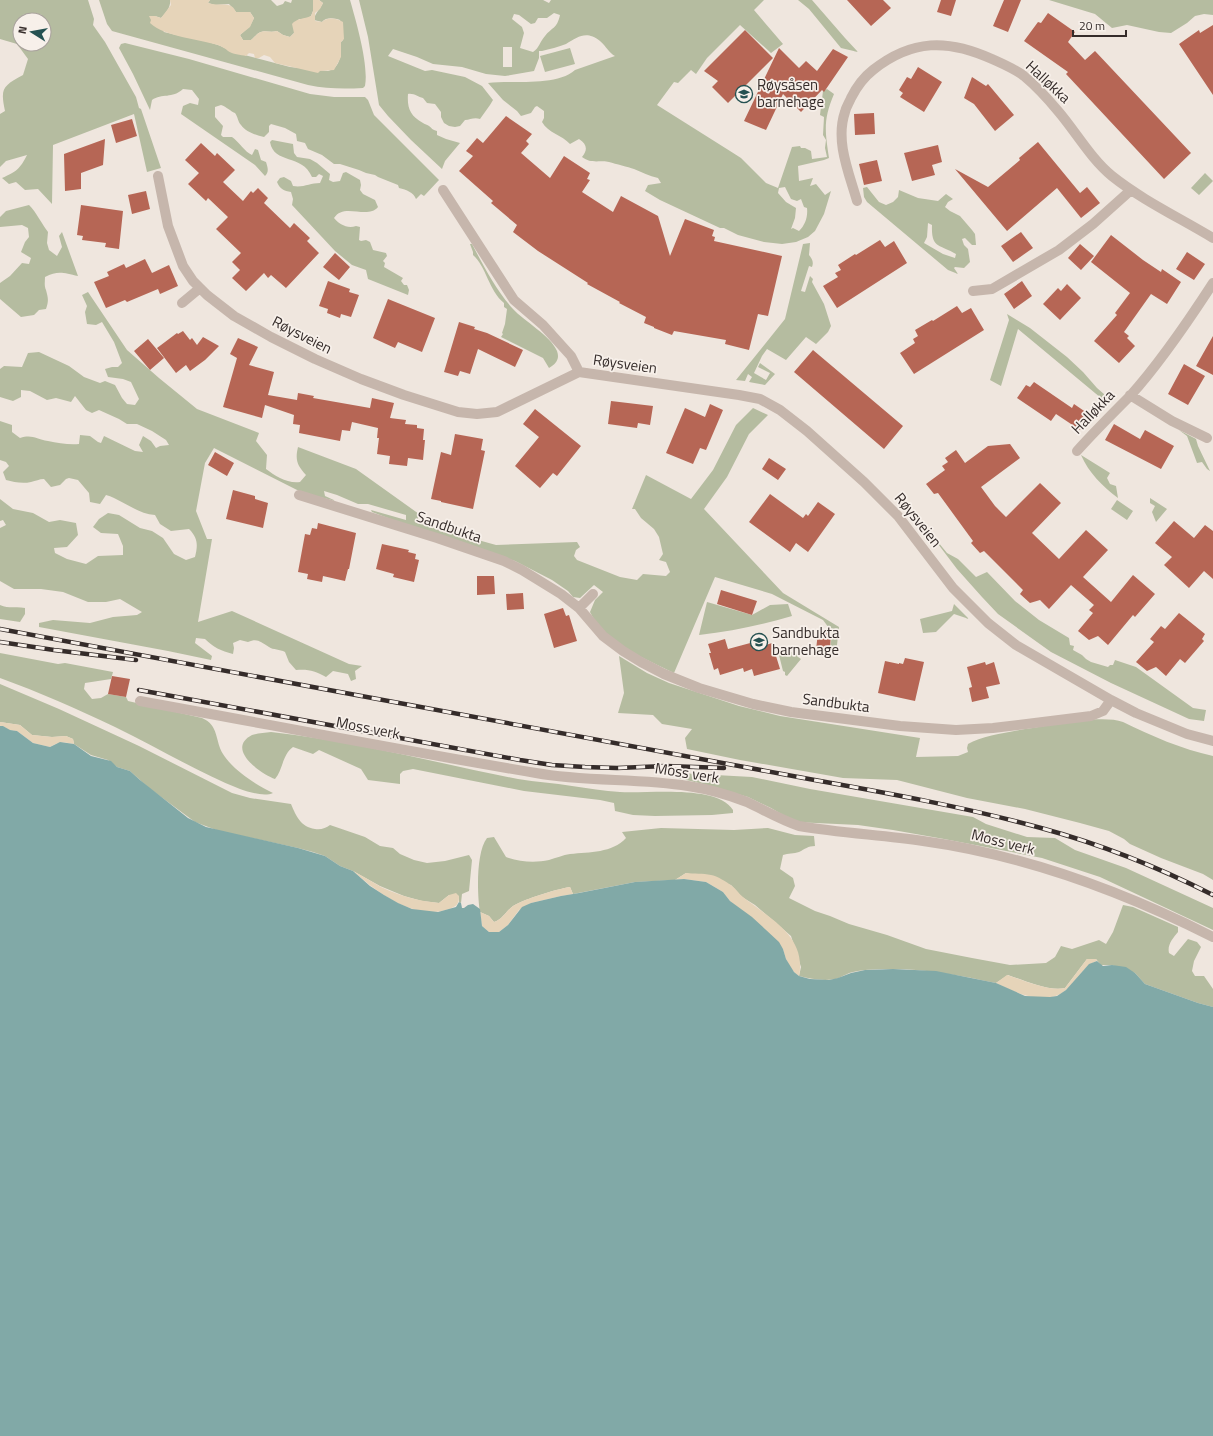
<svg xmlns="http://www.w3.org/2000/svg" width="1213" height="1436" font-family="'Titillium Web',sans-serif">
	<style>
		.green { fill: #b5bca0; fill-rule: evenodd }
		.sand { fill: #e6d4b9 }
		.water { fill: #81a9a7 }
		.building { fill: #b66655 }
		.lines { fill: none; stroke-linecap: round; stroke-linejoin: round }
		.minor { stroke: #c6b6ac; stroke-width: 10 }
		.rail-casing { stroke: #352c2a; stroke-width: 4.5 }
		.rail { stroke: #f7f0ea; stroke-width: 3; stroke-dasharray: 9; stroke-linecap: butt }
		.labels { text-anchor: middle; stroke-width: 3.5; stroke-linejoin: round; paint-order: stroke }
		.street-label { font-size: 15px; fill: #352c2a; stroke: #f7f0ea }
		.poi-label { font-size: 15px; fill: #352c2a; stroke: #f7f0ea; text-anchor: start }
	</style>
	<rect width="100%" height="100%" fill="#efe6de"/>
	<path class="green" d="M0 0H88L94 19 93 25 105 42 136 97 139 108 141 109 161 168 147 172 134 114 53 145 52 204 38 189 25 190 16 182 9 184 2 178C16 172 20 169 27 155L6 161 0 167V114L5 111C0 88 3 86 23 75L28 59 17 44 0 39ZM20 20H44V44H20Z
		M99 0H170C171 7 166 13 161 18L155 16 164 32C178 36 221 42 229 51L290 67 328 71C341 68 341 54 341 42L343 40 340 20C334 18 326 17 322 22L314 20C315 13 320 9 323 3L319 0H350C356 21 369 65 365 86L363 88C344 89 327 89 308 85L112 31 107 24Z
		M210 0H271L277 6 283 4 285 1 291 3 292 0H313V11L311 16 306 19H299L294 28V33L290 37 283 35 277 31C270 33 265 30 261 32 257 33 254 38 251 40H243L240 35 250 26 254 18 250 12H236L229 4 215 5 208 3Z
		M359 0H543L549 3 551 0H764L754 10 783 44 771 53 740 25 707 58 696 74 691 70 678 83 674 82 657 105 730 151 741 158 766 183 778 188 792 147 800 146 801 148H805L811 151 812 159 827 157 825 148 826 140 823 135 824 117 820 115 823 91 827 89 834 94C823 120 825 131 829 158L824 160 798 166 799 181 813 178 810 186 816 184 825 195 831 191 824 214 815 231 808 237 796 242 782 244 764 242 738 235 724 228H720L660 200 645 191 648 185 661 183 658 178C649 176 642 172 634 169 628 167 616 164 609 162 598 160 591 164 582 157 588 150 587 144 579 139L570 144C562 135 548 133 542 122L544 118V111L537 106 535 107 531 113 521 116 517 111 503 100 488 83C511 80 556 87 575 70L615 56C609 53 606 46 600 41 586 30 578 37 566 44 559 47 549 49 542 51H539V58L534 71 505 76 486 74 462 67 433 64 417 57 393 49 388 56 425 71 432 70 465 77 482 86 493 100 490 105 480 119C474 117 470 120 465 120L460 126 455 127 449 126 444 123 441 117V112L435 104 427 103 423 98C418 97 414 93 408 94 407 108 410 116 423 123 424 124 428 125 429 126 432 128 432 130 437 131V135L446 139 460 143 445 161 442 169 411 140 388 116 379 105 368 37ZM554 13 560 15C557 29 552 27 545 36 539 43 540 47 533 52L520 48 524 33 522 27 512 19 514 14 519 15 531 24 535 23 538 18H547ZM503 47H512V67H503ZM785 187 791 199 797 201 801 199 804 207 807 208C808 217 805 225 799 231L793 228 791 229 795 218 796 208 786 202 778 193 779 188Z
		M798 0H812L845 38 858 52 841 48 809 9Z
		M1049 0H1213V15L1204 14 1195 16 1187 23 1171 33 1159 32 1127 25 1112 28 1095 14Z
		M125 43 189 59 310 94 334 97H365L368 100 374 115 439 180 424 196 421 194 416 199C413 192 407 190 399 188L398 185 378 177 375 175 366 173 359 170 340 164H334L322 155 308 149 305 143 297 141 296 134 285 128 271 124 269 126V132L264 137C256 135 246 132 241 125 238 122 238 117 235 113 230 111 227 107 221 105L215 107V117L223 126 221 135 223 137H232C239 142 245 152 252 155L255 149 258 150 261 160 266 162C268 168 269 172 265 176L255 165 181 114 183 106 190 103 198 105 199 99 192 90 183 89C172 99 162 93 152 100L150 110 133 74 119 48 121 44Z
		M570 48 575 64 545 72 540 56Z
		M272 140 293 144 294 153 297 157 310 159 317 163 330 174 329 180 333 182 340 181 343 173 346 172 360 180 361 185 360 190 363 194 375 200 378 207C367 220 344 202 334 218 339 224 347 229 356 226L360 227 359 240 361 241 366 240 370 242 373 250 386 253 387 256 383 261 385 263 384 267 403 278 401 281 404 285H407L409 290 408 295 368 279 366 270 352 265 335 251 292 205 293 199 291 192C284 191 280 189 277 182L280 178 284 177 291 181 293 186C303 188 310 183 320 183L323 176 319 174 316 177H312C302 153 274 165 270 142Z
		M1205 173 1213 181 1199 195 1191 188Z
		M867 187 879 202 886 205 893 202 898 197 899 190 918 198 938 201 946 194 953 199 948 202 945 207 950 211 960 216 972 230 975 234 976 245H972L965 238 962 239 964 245 968 249 970 262 964 268 955 267 954 268 958 274 948 270 867 202 864 197 863 188ZM928 223 932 225C931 249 940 244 956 254L955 258 943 254 924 243 927 237Z
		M29 205C37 213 41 223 48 232L47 243 49 250 57 256 62 247 59 236 62 232 78 276C64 273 58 270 45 277 45 281 44 286 46 290 48 298 49 300 46 309L39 310 34 315 21 317 0 299V283L10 276 22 263 29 264 31 258 21 252 25 242 29 237 28 228 22 225 0 227V217L6 211Z
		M810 243 809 255C812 259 814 262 812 267L809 266 801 291 805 292 810 276 813 279 812 282 824 304 831 326 828 332 816 344 806 337 786 360 767 349 762 356 754 373 766 380 770 373 758 367 760 363 775 374 765 385 749 382 752 377 748 374 745 381 736 380 785 319 803 244Z
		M470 244H472C484 267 496 290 513 309 524 321 551 336 557 351 560 359 556 364 549 368L543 358 501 337 503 334 502 333 505 324 507 309 504 307V303C489 291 486 266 473 255V252Z
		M88 292 127 350 159 378 197 409 259 433 256 441 267 455 266 469C275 476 288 484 300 482L306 475C297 465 295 460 298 447L356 469 419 514 417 523 496 545 577 542 580 547 576 550 574 556 577 560 620 577 637 580 643 574 666 576 670 572 666 562 659 560 663 554 659 537 654 529 641 518 635 509H632L646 475 691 499 713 470 736 425 753 408 768 415 749 434 727 477 704 509 783 593 839 627 836 654 830 652 832 632 823 620 772 594 715 577 674 673C647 660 603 641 590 612L595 600 603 592 594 585 580 598 573 597 568 591 552 580 515 561 422 531 372 512 371 510 406 520V515L368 504H358L337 495 324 491 325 496 336 501 303 493 214 448 205 463 196 511 207 539H212L198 622 232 611 349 664 362 666 355 671 356 679 351 681 348 674 333 671 326 677C315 671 309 669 296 670L289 662 285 652C280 649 273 650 269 647 260 642 258 638 248 642L240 640 233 643 234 648 233 654C221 651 213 647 205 639L196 638 195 643 212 656 211 660 168 651 39 627V623L53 620 90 623 113 617 137 615 142 612 120 599 106 602H88L63 592 41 589H14L0 581V528L6 525 3 520 0 521V499L13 509 33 513 49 522 60 520 76 523 78 535 67 547 54 548 55 553 67 559 86 564 98 556 123 555V546L118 534 101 533 93 527 99 519 108 513 119 515 140 528 152 531 163 538 174 554 186 560 195 557C198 545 198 538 189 529L171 531 160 524 155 515C137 514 123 500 106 495L100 504 90 502 89 493 78 480 69 478 66 479 60 485 51 487 44 479C39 479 36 481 31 482 22 484 14 482 6 480L3 472 9 466 6 462 0 460V421L12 425V432L20 438C32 434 36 439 48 441 58 443 69 445 79 444L80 435 90 436 98 442 101 443 104 436 135 451 143 452 139 445 143 436 151 441 156 448 160 446 169 445 166 440 152 431 137 424H127L119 419 99 410 92 413 86 410 75 396 71 402 56 398 47 400 30 391 21 390V397L13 401 0 397V369L4 366 22 367 28 353 39 352 69 366 84 377 100 383 105 381 115 385 122 398 127 404 135 405 139 399 131 382 123 379 108 377 105 369 112 367H118L122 363 114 342 102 322 96 325 87 324 85 312 87 306 82 295Z
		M1007 314 1030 328 1067 357 1083 372 1097 388 1112 401 1101 398 1018 329 1001 386 990 380 1009 320Z
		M1179 430 1196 439 1198 446 1210 471 1207 469 1202 462 1197 463 1187 436Z
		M1081 455 1110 473 1107 478 1110 484 1116 486 1118 498C1102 486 1089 473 1081 455Z
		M1150 498 1167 509 1156 522 1152 512 1155 506 1150 503Z
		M1117 500 1133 511 1127 520 1111 509Z
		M929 531 947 553 958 559 976 577 987 572 1015 601 1039 620 1069 638 1070 645 1074 646 1073 650 1082 655 1086 659 1091 662 1108 667 1110 665H1113L1115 660 1136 667 1193 708 1206 710 1204 721 1189 719 1111 683 1051 652 998 614 982 597 957 569 932 536Z
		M707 602 752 615 770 605 788 604 792 616C761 625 732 631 699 635Z
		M954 604 969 619 954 614 936 632 923 633 920 619 952 611Z
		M0 605C9 609 17 606 25 608V614L20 622 0 619Z
		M777 647 797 654 798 657 801 659 787 676 785 675V672L783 671Z
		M0 653 58 664 65 663 113 672 111 679 85 683 84 689 92 699 101 698 108 694 126 697 128 701 202 718C219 725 215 741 223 754 233 770 256 785 273 793 264 797 249 792 240 789 197 772 157 747 115 727 77 709 39 692 0 678Z
		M619 656 647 673 669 683 739 706 780 716 920 738 916 757 958 756 968 752 967 748 968 744C982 736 1009 732 1025 729 1050 726 1100 714 1123 722 1152 736 1181 749 1213 756V880L1203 874 1161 858 1130 844 1124 839 1109 831 1080 823 1025 809 967 798 897 780 843 778 740 760 687 749 685 738 692 729 662 724 653 715 618 713 624 693Z
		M0 684 59 709 139 746 232 793 250 798 291 804C296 816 301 827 315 829 321 830 326 828 330 825L365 837 380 846 393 848 400 854 414 860 427 863 445 861 469 855 472 860 469 891 462 894 461 903 459 902V896L449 895 439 903 422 901 404 896 380 886 353 871 340 866 325 856 313 852 298 848 219 831 195 822 149 788 130 771 117 767 108 760 91 755 74 744 73 739 66 736 52 737 32 735 20 725 0 722Z
		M271 732C355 741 436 763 518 779 536 782 554 783 572 786 588 788 604 791 620 792 647 794 717 784 733 810V813L712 815 655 816 633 815 615 811 614 803 600 800 524 791 413 769 403 771 400 774V784L368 780 361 769 319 750 313 754 293 747C282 755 283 770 275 779 261 774 225 749 252 735 258 733 265 733 271 732Z
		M679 773 752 777 810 789 973 817 986 824 1027 837 1055 838 1075 850 1126 868 1213 908V930L1100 877 1042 858 944 839 893 830 858 825 795 822 771 808 748 797 703 784 678 778Z
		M661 828 734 830 768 828 795 835 814 836 815 846C808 846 805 849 799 852 794 854 788 853 783 855L780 869 793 878 795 886 789 898 815 911 830 916 849 924 887 935 926 949 972 958 1010 965 1046 963 1055 957 1061 946 1072 949 1099 940 1106 944 1113 932 1123 905 1133 907 1178 927V932C1173 938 1167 945 1169 953L1174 956 1188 939 1197 942 1201 947 1194 961 1192 971 1195 976H1204L1213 989V1007L1198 1003 1145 984 1135 973 1112 965H1101L1096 959H1087L1065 988C1050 992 1023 980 1008 975L996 983C962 976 928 969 893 969 879 969 866 969 853 972 848 973 843 976 839 978 826 982 812 979 799 976L801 967 791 936 755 905 742 897 731 885 686 873 675 880 635 882 573 894 570 887C554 890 527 898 513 906 506 911 503 919 494 922L489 916 480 912C477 894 476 852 487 838L494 837 506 857C520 862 535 863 549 860 556 858 563 855 570 854 590 852 612 853 626 838L622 832Z"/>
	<path class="sand" d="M170 0H210L208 3C220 7 231 0 236 12H250L254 18 250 27 240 35 243 40H251C254 38 257 33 261 32 265 30 270 33 277 31L283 35 290 37 294 33 292 24C297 18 304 19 311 16L313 11V0H319L323 3 320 9 315 13V21L322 22C328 17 336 18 343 22L344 39 341 42V57L334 70 320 71 318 73 275 63 270 57 264 55 259 58H255L254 54 249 53 246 56C241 55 232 54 228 51 225 48 222 47 218 45 198 39 165 37 150 23L151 20 149 16H155L161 18 171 5Z
		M0 722 20 725 32 735 52 737 66 736 73 739 74 744C64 742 59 741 50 747L33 743 17 731 9 730 3 726H0Z
		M353 871C363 876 372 882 381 887 400 896 419 901 439 903L449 895 456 893 459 896C459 904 457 906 449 909 414 921 378 893 353 871Z
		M686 873C694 874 703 873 711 875 717 876 727 882 732 886 736 889 739 894 743 897 769 918 807 936 799 976 789 969 786 960 783 949L730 901 723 892 706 882 684 879 675 880Z
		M570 887 573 894 561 896 531 903 519 910 508 925 499 932H489L482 926 480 912 489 916 494 922C503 919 506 911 513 906 527 898 554 890 570 887Z
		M1087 959H1096L1097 961C1088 964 1083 971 1076 979 1073 982 1070 987 1066 990 1046 1007 1015 993 996 983L1007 975C1023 980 1049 992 1065 988Z"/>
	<path class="water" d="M0 726H3L10 730 17 731 33 743 50 747 60 742 74 744 91 756 111 761 117 767 130 771 140 780 188 818 206 827 298 848 325 856 340 866 353 871 370 886 384 895 398 903 412 909 438 912 456 907 459 902 461 903 462 908H464L468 905 473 904 480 909 482 926 489 932H499L508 925 522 907 531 903 561 896 579 893 635 882 684 879 706 882 723 892 730 901 752 917 779 942 783 949 786 959 794 972 799 976 810 979 829 980 838 978 851 973 865 970 893 969 936 971 996 983 1025 996 1050 997 1057 996 1066 990 1089 964 1097 961 1103 966 1112 965 1126 967 1135 973 1145 984 1198 1003 1213 1007V1436H0Z"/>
	<path class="building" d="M847 0H883L891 8 871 26Z
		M941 0H956L951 16 937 12Z
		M1004 0H1021L1008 32 993 26Z
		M1048 13 1075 32 1068 42 1085 60 1095 51 1191 153 1164 179 1066 74 1068 72 1024 41 1038 22 1041 23Z
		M1213 25V95L1179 44 1199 30 1200 33Z
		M745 30 773 58 728 103 712 87 718 81 704 71Z
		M779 48 799 68 806 61 817 71 833 49 848 57 824 92 822 90 801 112 783 94 766 130 744 121Z
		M918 67 942 82 924 112 900 97 903 93 899 90 907 77 911 79Z
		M972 77 986 86 988 84 1014 115 995 131 974 104 964 98Z
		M874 113 875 134 855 135 854 114Z
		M506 116 532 134 526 141 529 144 521 153 550 178 564 156 590 173 587 179 590 180 582 192 613 212 621 196 658 216 670 256 685 219 714 230 712 236 715 237 714 241 782 256 768 316 758 314 749 350 725 344 726 340 674 331 672 335 654 328V327L644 323 646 317 619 303 620 302 587 284 588 283 538 251 513 232 517 225 491 203 493 201 459 171 473 156 466 151 477 138 483 143Z
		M132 119 137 136 116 143 111 125Z
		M105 139 103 165 81 173V189L65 191 64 154Z
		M1038 142 1080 193 1087 187 1100 203 1081 218 1057 188 1007 231 955 169 988 187 1020 160 1019 158Z
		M201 143 215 156 217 153 235 170 223 182 243 201 251 191 253 193 258 188 268 198 264 203 290 228 294 223 310 238 307 241 319 253 286 288 271 275 268 278 264 273 246 291 232 278 240 270 232 262 241 253 216 229 228 217 208 198 206 201 188 184 199 173 185 160Z
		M938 145 942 162 932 165 935 175 912 181 904 153Z
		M877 160 882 181 864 185 859 164Z
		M146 191 150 209 132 214 128 195Z
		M81 205 123 211 119 249 105 247 106 243 82 240 83 236 77 235Z
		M1021 232 1033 248 1013 262 1001 246Z
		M1111 235 1143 260 1161 272 1162 269 1181 282 1167 304 1151 294 1124 332 1129 336 1127 338 1135 346 1119 363 1094 341 1117 315 1115 313 1130 293 1091 262Z
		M880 240 885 247 894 241 907 263 837 308 823 286 838 277 835 273 841 270 838 265 855 254 856 255Z
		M1080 244 1094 256 1081 270 1068 258Z
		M1187 252 1205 264 1194 280 1176 269Z
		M335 253 350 267 339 280 323 267Z
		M145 259 152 273 169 265 178 286 160 294 158 289 127 302 125 300 106 308 94 282 109 276 107 272 124 264 126 268Z
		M328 281 350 289 349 292 359 295 351 317 341 314 340 318 327 313 328 309 319 306Z
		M1022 281 1032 296 1014 309 1004 294Z
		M1067 284 1081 298 1060 320 1043 304 1058 288 1061 291Z
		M388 299 435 318 422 352 398 342 395 348 373 338Z
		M957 306 962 313 971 308 984 330 914 374 900 353 915 343 913 339 918 336 915 330 932 320 933 321Z
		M459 322 475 327 474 329 487 333 523 350 515 367 478 349 470 374 460 371 458 376 444 372Z
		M183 331 190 340 192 338 197 345 203 337 219 346 205 360 190 371 186 365 176 373 157 348 177 333 178 334Z
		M1213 336V375L1196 366Z
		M238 338 258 347 249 365 274 372 268 395 297 400 298 393 314 396 313 398 370 408 372 398 394 403 390 418 406 420 405 424 417 425V428L424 429 423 440H425L423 460 408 458 407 466 389 464 390 456 377 454 379 438H377L378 428 352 422 350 431 342 430 340 441 299 433 300 425 293 424 294 415 265 405 262 418 223 407 237 358 230 354Z
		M148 339 164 358 150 370 134 351Z
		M813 350 903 426 884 449 794 372Z
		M1184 364 1205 376 1188 405 1168 394Z
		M1034 382 1072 408 1074 404 1090 415 1080 430 1056 414 1051 421 1017 398 1026 385 1030 387Z
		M611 401 653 406 650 425 638 423 637 428 608 424Z
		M710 404 723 410 706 450 700 448 693 464 666 453 685 408 705 417Z
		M535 409 581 446 557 476 553 473 540 488 515 466 539 437 523 424Z
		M1114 424 1140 439 1145 430 1174 446 1161 469 1105 440Z
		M455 434 483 439 481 450 485 451 473 509 441 502V501L431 499 441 452 451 455Z
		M1010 444 1020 458 981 487 995 506 1006 517 1040 483 1061 503 1032 533 1059 559 1086 530 1108 550 1083 577 1111 602 1133 575 1155 594 1135 617 1133 615 1108 645 1098 636 1089 640 1078 631 1093 613 1089 610 1094 605 1071 585 1049 609 1040 600 1030 603 1020 594 1023 590 984 551 980 553 971 543 973 541 938 493 934 494 926 484 945 470 942 466 948 462 945 458 956 450 965 463 988 446Z
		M215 452 234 463 227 476 208 465Z
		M769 458 786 469 778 480 762 469Z
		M233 490 255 496V499L268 503 263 528 226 519Z
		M770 494 803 518 806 514 808 516 818 502 835 514 808 552 796 543 790 552 749 522Z
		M1174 521 1194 538 1205 525 1213 531V579L1204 571 1189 588 1164 565 1172 557 1155 543Z
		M318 523 356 533 349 569H348L345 581 323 576 322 582 307 579 308 574 298 572 305 534 310 535 312 528 317 529Z
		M382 544 409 550 408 552 416 554 415 559 419 560 414 582 393 577 394 574 376 569Z
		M477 576H494L495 594 477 595Z
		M721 590 757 601 752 615 717 604Z
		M523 593 524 609 507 610 506 594Z
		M563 608 566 616 569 615 577 641 554 648 544 614Z
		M1179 613 1205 634 1202 639 1204 641 1185 663 1180 659 1166 676 1156 667 1147 671 1136 662 1154 642 1150 639 1161 626 1165 629Z
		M818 632 831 633 830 650H816Z
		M725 639 728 649 754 642 756 648 772 643 780 669 754 676 752 669 744 672 743 668 720 675 718 668 714 670 709 653H711L708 644Z
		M905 658 924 662 915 701 878 693 885 661 899 664V663L903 664Z
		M985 662 986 665 994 662 1000 684 986 687 989 698 972 702 969 688 972 687 967 667Z
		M112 676 130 679 126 697 108 694Z"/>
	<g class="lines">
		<path class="minor" d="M158 176 168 226 183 266 193 281 207 295 234 316 271 337 315 359 361 379 404 395 458 412 477 414 497 412 579 372 739 395 760 399 780 410 807 431 864 482 898 516 953 588 988 623 1016 645 1111 700 1136 713 1187 734 1213 741
			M443 190 514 300 543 325 571 356 579 372
			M857 201C849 173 835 141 845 112 846 107 849 103 851 98 856 88 864 77 873 70 912 39 948 39 992 59 1003 64 1015 69 1024 76 1036 86 1048 99 1058 111 1076 132 1091 159 1112 176 1142 200 1180 218 1213 238
			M973 291 992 289 1059 250 1093 224 1131 190
			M182 303 200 288
			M1130 395 1172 421 1207 438
			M1077 451C1094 432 1112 414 1130 396 1160 363 1189 320 1213 283
			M299 495 437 538 504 561 522 570 561 594 579 608 603 636 623 651 641 662 664 674 699 688 753 704 791 712 900 726 956 730 993 728 1091 716 1103 711 1111 700
			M579 608 593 594
			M140 701C272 725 404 751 536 773 586 782 638 778 688 786 708 789 729 795 747 802 764 810 781 820 799 826 840 833 882 835 923 841 1024 855 1122 891 1213 937"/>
		<g class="rail-casing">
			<path id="rail" d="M0 629 809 779C887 793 965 807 1041 828 1100 844 1158 867 1213 895
				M0 642 54 650 136 660
				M139 690 520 760 552 765 585 767 617 768 666 766 724 768"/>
		</g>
		<use href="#rail" class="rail"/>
	</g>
	<defs>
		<g id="school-ring" transform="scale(0.9)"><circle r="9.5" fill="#f7f0ea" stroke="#255151" stroke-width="1.5"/><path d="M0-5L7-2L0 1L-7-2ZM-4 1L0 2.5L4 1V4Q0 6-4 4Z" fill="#255151"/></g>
	</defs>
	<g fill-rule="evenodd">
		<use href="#school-ring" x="744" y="94"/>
		<use href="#school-ring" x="759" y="642"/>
	</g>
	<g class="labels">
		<g class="street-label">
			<text transform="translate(1048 82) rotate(43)" y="5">Halløkka</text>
			<text transform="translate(302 335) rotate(27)" y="5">Røysveien</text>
			<text transform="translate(625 364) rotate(8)" y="5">Røysveien</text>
			<text transform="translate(1093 412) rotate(-46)" y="5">Halløkka</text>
			<text transform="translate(918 520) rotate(51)" y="5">Røysveien</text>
			<text transform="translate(449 527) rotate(19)" y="5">Sandbukta</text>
			<text transform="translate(836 703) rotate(7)" y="5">Sandbukta</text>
			<text transform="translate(368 728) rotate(11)" y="5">Moss verk</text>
			<text transform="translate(687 773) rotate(9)" y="5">Moss verk</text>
			<text transform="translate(1003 842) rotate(14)" y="5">Moss verk</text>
		</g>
		<g class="poi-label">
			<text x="757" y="90">Røysåsen<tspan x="757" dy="17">barnehage</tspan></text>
			<text x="772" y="638">Sandbukta<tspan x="772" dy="17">barnehage</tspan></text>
		</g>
	</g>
	<g transform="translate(32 32) rotate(281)"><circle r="19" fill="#f7f0ea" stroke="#a9a29d"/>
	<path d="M0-3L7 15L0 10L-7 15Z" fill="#255151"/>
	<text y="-6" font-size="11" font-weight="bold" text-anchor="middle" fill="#352c2a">N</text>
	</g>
	<path d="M1073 30v6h53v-6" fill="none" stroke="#352c2a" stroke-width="2"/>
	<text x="1079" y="30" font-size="12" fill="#352c2a" stroke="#f7f0ea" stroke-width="3" paint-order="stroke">20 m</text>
</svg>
